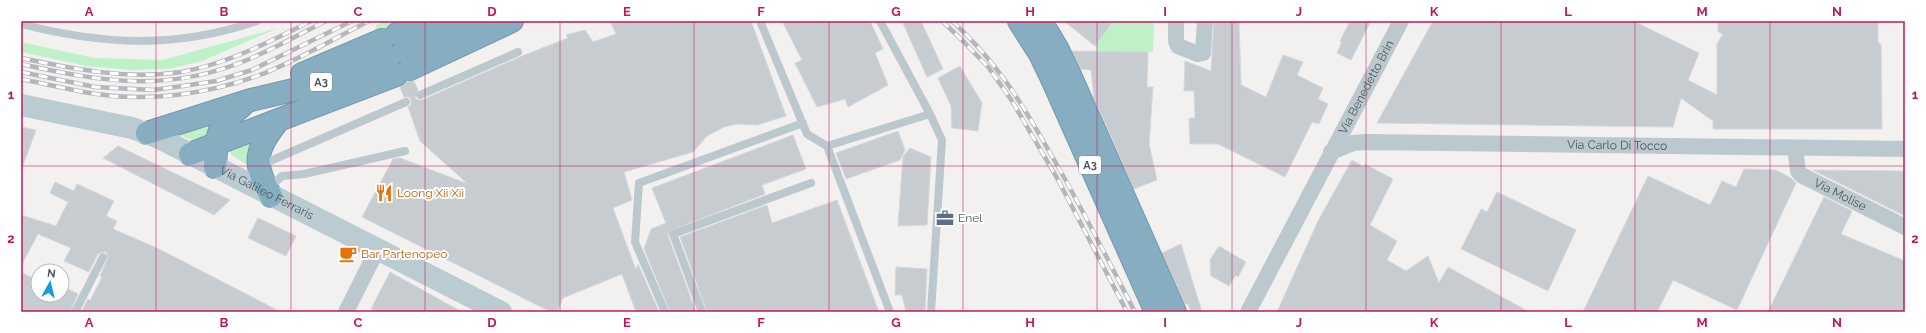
<svg xmlns="http://www.w3.org/2000/svg" width="1926" height="333" font-family="Raleway,sans-serif">
	<style>
		.green { fill: #bef1c8 }
		.building { fill: #c7ccd0; stroke: #d4d8dc }
		.lines { fill: none; stroke-linecap: round; stroke-linejoin: round }
		.motorway-casing { stroke: #7299ac; stroke-width: 24 }
		.service { stroke: #bbc8cd; stroke-width: 8 }
		.minor { stroke: #bbc8cd; stroke-width: 16 }
		.secondary { stroke: #bbcbd2; stroke-width: 22 }
		.motorway { stroke: #87aec0; stroke-width: 22 }
		.rail-casing { stroke: #b2b7bb; stroke-width: 4.5 }
		.rail { stroke: #fff; stroke-width: 3; stroke-dasharray: 9; stroke-linecap: butt }
		.grid { fill: none; stroke: #c2185b; stroke-width: 1; stroke-opacity: 0.55 }
		.labels { text-anchor: middle; stroke-width: 4; stroke-linejoin: round; paint-order: stroke }
		.shield { fill: #fff; stroke: #7e8a8e; stroke-width: 1 }
		.shield-label { font-size: 11px; font-weight: bold; fill: #47585e }
		.street-label { font-size: 12px; fill: #47585e; stroke: #fff }
		.food-label { font-size: 12px; fill: #c56008; stroke: #fff; text-anchor: start }
		.service-label { font-size: 12px; fill: #4e5e75; stroke: #fff; text-anchor: start }
		.neatline { fill: none; stroke: #c2185b; stroke-width: 1.5 }
		.grid-label { font-size: 13px; text-anchor: middle; font-weight: bold; fill: #c2185b }
	</style>
	<rect width="100%" height="100%" fill="#f3f0f0"/>
	<path class="green" d="M385 21H407L375 34 376 25Z
		M1113 21H1154L1153 52 1098 51 1095 46Z
		M278 28 202 61 168 69 131 70 86 66 21 52V42L94 58 163 60Z
		M218 119C205 145 202 145 176 133Z
		M251 140 249 166 231 155 229 149Z"/>
	<path class="building" d="M610 21H751L786 116 757 125 737 124 724 127 707 136 693 152 624 172 632 200 613 208 636 270 638 264 659 312H636L622 274 563 298 557 312H551L362 217 393 159 400 158 468 184 420 141 408 107 411 105V100L409 97H404L400 87 407 81H414L418 90 415 97 417 100H422L522 56 568 38 566 35 585 30 593 42 616 34Z
		M782 21H870L883 49 875 53 888 85 848 107 845 99 817 107 795 63 802 60Z
		M902 21H921L943 69 927 77Z
		M1064 21H1113L1095 46Z
		M1214 21H1239L1241 85 1266 97 1283 55 1303 62 1297 75 1323 88 1318 99 1328 104 1319 124 1312 122 1285 177 1218 144H1190L1189 118H1195L1194 91H1184L1185 61 1211 71Z
		M1350 21H1371L1351 60 1337 53 1342 42 1340 41Z
		M1433 21H1633L1699 53 1688 80 1717 95V44L1723 34 1718 32V21H1878V43L1881 44 1882 129H1713V121L1681 98 1673 127 1377 123Z
		M1072 51 1148 52 1147 87H1153L1149 144 1157 180 1134 189 1094 98 1091 70 1081 69Z
		M960 66 982 103 978 131 952 128 951 106 938 78Z
		M21 127 36 130 22 168H21Z
		M898 131 905 150 900 160 846 179 836 153Z
		M793 135 806 169 762 185 765 194 669 231 668 236 696 312H670L644 249 651 229 666 223 652 188Z
		M118 146 230 200 214 215 103 158Z
		M910 148 931 157 927 225 898 226 903 156Z
		M1352 160 1364 167 1365 164 1393 179 1370 225 1397 241 1387 260 1406 271 1428 256 1439 283 1448 267 1529 312H1277L1318 221Z
		M1744 169 1776 170 1791 178 1796 183 1737 310 1673 280 1657 312H1583L1648 176 1710 205 1722 181 1736 187Z
		M1813 170 1905 171V216Z
		M55 182 74 191 77 184 114 201 106 216 117 221 113 229 157 248 281 312H81L88 299 90 301 102 277 100 276 108 257 106 252H102L98 254 89 272 64 261 71 248 38 234 21 266V215L56 226 68 202 50 193Z
		M1497 192 1576 230 1548 291 1461 249 1481 209 1487 212Z
		M1824 197 1852 211 1841 234 1905 261V312H1768Z
		M837 200 879 312H707L680 237 767 205 772 223Z
		M258 218 296 236 286 256 248 238Z
		M1181 244 1202 312H1191L1188 304H1185L1162 253Z
		M1219 246 1246 262 1238 277 1236 275 1229 286 1211 276 1210 260Z
		M896 267 927 269 925 312H906L902 295H895Z
		M21 272 38 281V295H62V286L78 294 70 312H21Z
		M390 272 462 312H378L371 309Z"/>
	<g class="lines">
		<g class="motorway-casing">
			<path id="motorway" d="M1019 21 1040 54 1053 81 1156 312
				M1041 21 1057 48 1070 75 1175 312
				M397 34 431 21
				M403 51 477 21
				M410 69 512 21
				M302 74 382 40
				M147 133 251 100 302 88 389 57
				M190 154 396 75
				M215 167C217 136 215 126 242 106
				M271 196C252 163 255 150 278 121"/>
		</g>
		<path class="service" d="M760 21 807 134 827 146 890 312
			M880 21 930 114 942 140 931 312
			M21 24C103 45 176 49 257 21
			M420 95 518 52
			M827 146 930 114
			M261 165 406 102
			M268 189 282 176 304 174 405 151
			M75 312 103 257
			M665 312 635 242 639 183 803 123
			M702 312 673 234 811 183"/>
		<g class="minor">
			<path d="M1176 21V41L1178 46 1198 54 1203 53 1205 21"/>
			<path id="s1" d="M1795 148 1798 171 1801 175 1905 227"/>
			<path id="s2" d="M1331 152 1353 143 1366 142 1905 149"/>
			<path d="M346 312 377 250"/>
			<path id="s3" d="M1248 312 1401 21"/>
		</g>
		<path class="secondary" id="s4" d="M21 105 132 128 159 138 501 312"/>
		<use href="#motorway" class="motorway"/>
		<g class="rail-casing">
			<path id="rail" d="M942 21 963 41 989 68 1012 101 1057 178 1127 312
				M952 21C996 61 1020 100 1049 151 1080 204 1107 258 1135 312
				M21 58C74 69 127 80 181 72 227 64 269 42 311 21
				M21 64C102 82 168 93 247 60 274 49 300 34 326 21
				M21 72 95 87 153 90 183 86 216 81 252 70 352 21
				M21 79C46 84 71 90 96 94 149 102 207 94 257 76 295 62 333 39 369 21"/>
		</g>
		<use href="#rail" class="rail"/>
	</g>
	<path class="grid" d="M156 21V312M291 21V312M425 21V312M560 21V312M694 21V312M829 21V312M963 21V312M1097 21V312M1232 21V312M1366 21V312M1501 21V312M1635 21V312M1770 21V312M21 166H1905"/>
	<defs>
		<g id="restaurant-bare" transform="scale(1.38)"><path d="M-5-6h1v4h1v-4h1v4h1v-4h1v5L-1.5 .5V6h-2V.5L-5-1ZM5-6V6H3V1.5H1.5Q1.5-4 5-6Z" fill="#e8710a" stroke="#fff" stroke-width="2.5" paint-order="stroke"/></g>
		<g id="office-bare" transform="scale(1.38)"><path d="M-6-3h4V-5.5h4V-3h4V5H-6ZM-1-4.5V-3h2v-1.5ZM-6 0V1H6V0Z" fill="#5c6f8a" stroke="#fff" stroke-width="2.5" paint-order="stroke"/></g>
		<g id="cafe-bare" transform="scale(1.38)"><path d="M-5.5-4.5H6V0H3Q3 3.5 0 3.5H-2.5Q-5.5 3.5-5.5 0ZM3-3.2v2h1.7v-2ZM-6 4.5H4V6H-6Z" fill="#e8710a" stroke="#fff" stroke-width="2.5" paint-order="stroke"/></g>
	</defs>
	<g fill-rule="evenodd">
		<use href="#restaurant-bare" x="384" y="193"/>
		<use href="#office-bare" x="945" y="218"/>
		<use href="#cafe-bare" x="348" y="254"/>
	</g>
	<g class="labels">
		<g class="shield">
			<rect x="310" y="73" width="22" height="18" rx="3"/>
			<rect x="1079" y="156" width="22" height="18" rx="3"/>
		</g>
		<g class="shield-label">
			<text x="321" y="86">A3</text>
			<text x="1090" y="169">A3</text>
		</g>
		<g class="street-label">
			<text dy="4" stroke="none"><textPath href="#s3" startOffset="254">Via Benedetto Brin</textPath></text>
			<text dy="4" stroke="none"><textPath href="#s2" startOffset="288">Via Carlo Di Tocco</textPath></text>
			<text dy="4" stroke="none"><textPath href="#s4" startOffset="263">Via Galileo Ferraris</textPath></text>
			<text dy="4" stroke="none"><textPath href="#s1" startOffset="72">Via Molise</textPath></text>
		</g>
		<g class="food-label">
			<text x="397" y="197">Loong Xii Xii</text>
			<text x="361" y="258">Bar Partenopeo</text>
		</g>
		<g class="service-label">
			<text x="958" y="222">Enel</text>
		</g>
	</g>
	<rect width="1926" height="333" fill="none" stroke="#ffffff" stroke-width="44"/>
	<g transform="translate(50 283) rotate(8)"><circle r="19" fill="#ffffff" stroke="#b5bcbf"/>
	<path d="M0-3L7 15L0 10L-7 15Z" fill="#159ae8"/>
	<text y="-6" font-size="11" font-weight="bold" text-anchor="middle" fill="#47585e">N</text>
	</g>
	<rect x="22" y="22" width="1882" height="289" class="neatline"/>
	<g class="grid-label">
		<text x="89" y="16">A</text>
		<text x="224" y="16">B</text>
		<text x="358" y="16">C</text>
		<text x="492" y="16">D</text>
		<text x="627" y="16">E</text>
		<text x="761" y="16">F</text>
		<text x="896" y="16">G</text>
		<text x="1030" y="16">H</text>
		<text x="1165" y="16">I</text>
		<text x="1299" y="16">J</text>
		<text x="1434" y="16">K</text>
		<text x="1568" y="16">L</text>
		<text x="1702" y="16">M</text>
		<text x="1837" y="16">N</text>
		<text x="11" y="99">1</text>
		<text x="1915" y="99">1</text>
		<text x="11" y="243">2</text>
		<text x="1915" y="243">2</text>
		<text x="89" y="327">A</text>
		<text x="224" y="327">B</text>
		<text x="358" y="327">C</text>
		<text x="492" y="327">D</text>
		<text x="627" y="327">E</text>
		<text x="761" y="327">F</text>
		<text x="896" y="327">G</text>
		<text x="1030" y="327">H</text>
		<text x="1165" y="327">I</text>
		<text x="1299" y="327">J</text>
		<text x="1434" y="327">K</text>
		<text x="1568" y="327">L</text>
		<text x="1702" y="327">M</text>
		<text x="1837" y="327">N</text>
	</g>
</svg>
